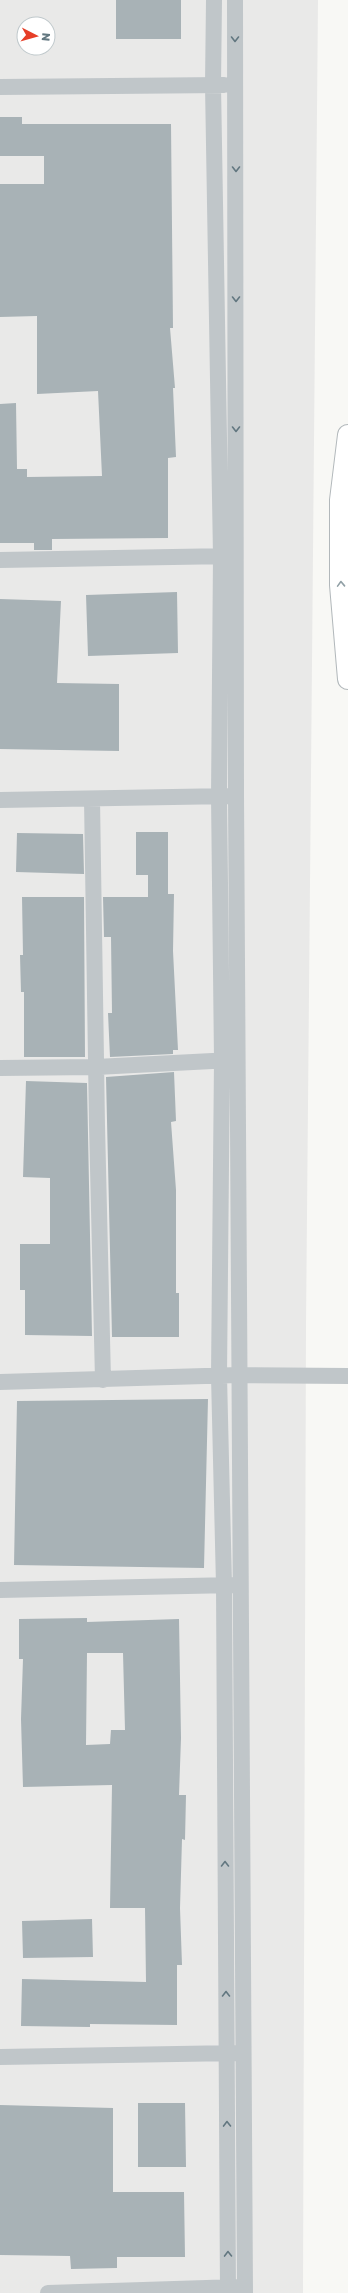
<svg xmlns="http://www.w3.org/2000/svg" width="348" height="2293" font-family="'Golos Text',sans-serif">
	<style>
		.built { fill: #e9e9e8; fill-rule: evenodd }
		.building { fill: #a8b2b6; fill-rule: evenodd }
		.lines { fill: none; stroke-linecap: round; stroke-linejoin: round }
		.major-casing { stroke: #b2b8bb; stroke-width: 22 }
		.minor { stroke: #c0c6c9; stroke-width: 16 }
		.major { stroke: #fff; stroke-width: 20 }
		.oneway { stroke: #627780 }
		.oneway2 { stroke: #91a0a6 }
	</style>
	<rect width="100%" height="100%" fill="#f8f8f5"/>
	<path class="built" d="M0 0H318L306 1326 303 2293H0ZM24 24H48V48H24Z"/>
	<path class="building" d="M116 0H181V39H116Z
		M0 117H22V124H171L173 328H170L175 388H173L176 457 168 458V538L52 539V550H34V543H0V404L16 403 17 469H27V477L102 476 98 391 37 394V316L0 317V184H44V156H0Z
		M177 592 178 653 88 656 86 595Z
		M0 599 61 601 57 683 119 684V751L0 749Z
		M136 832H168V894H174L173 951 178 1050H173V1054L110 1057 108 1013H112L111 937H104L103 897H148V875H136Z
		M17 833 83 834 84 874 16 872Z
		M22 897H84L85 1057H24V992H21L20 955H23Z
		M174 1072 176 1121 171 1122 176 1190V1293H179V1337H112L106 1077Z
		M26 1081 87 1083 92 1336 25 1335V1290H20V1244H50V1178L23 1177Z
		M208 1399 204 1568 14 1565 17 1401Z
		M87 1618V1622L179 1619 181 1738 179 1795H186L185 1840 182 1839 180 1908 182 1965H177V2025L90 2024V2027L21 2026 22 1979 146 1982 145 1908H110L112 1785 23 1787 21 1719 23 1659H19V1619ZM87 1653H123L125 1730H111L110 1744 86 1745Z
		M92 1919 93 1957 23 1958 22 1921Z
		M138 2103H185L186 2167H138Z
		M0 2105 113 2108V2192H184L185 2257H117V2268L71 2269 70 2256 0 2255Z"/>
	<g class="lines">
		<g class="major-casing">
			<path id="major" d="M348 435 340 500V585L348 679"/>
		</g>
		<path class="minor" d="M214 0 213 85 221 556 219 796 222 1060 219 1376 224 1585 228 2293
			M235 0 236 795 245 2293
			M0 87 224 85
			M0 560 230 556
			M92 799 97 1125 103 1380
			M0 800 230 796
			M0 1068 96 1067 232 1060
			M0 1382 239 1375 348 1376
			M0 1590 234 1585
			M0 2057 236 2053
			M48 2293 238 2287"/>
		<use href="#major" class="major"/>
	</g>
	<defs><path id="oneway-chevron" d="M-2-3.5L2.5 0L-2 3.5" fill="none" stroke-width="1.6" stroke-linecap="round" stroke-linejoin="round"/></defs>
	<g class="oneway">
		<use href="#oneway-chevron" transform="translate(235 39) rotate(90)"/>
		<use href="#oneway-chevron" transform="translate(236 169) rotate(90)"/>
		<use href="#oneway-chevron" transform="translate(236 299) rotate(90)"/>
		<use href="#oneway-chevron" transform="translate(236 429) rotate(90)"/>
		<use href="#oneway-chevron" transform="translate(225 1864) rotate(-90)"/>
		<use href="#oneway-chevron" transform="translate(226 1994) rotate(-90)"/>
		<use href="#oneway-chevron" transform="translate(227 2124) rotate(-91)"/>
		<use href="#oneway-chevron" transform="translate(228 2254) rotate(-91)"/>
	</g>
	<use class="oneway2" href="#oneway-chevron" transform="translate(341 584) rotate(-92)"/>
	<g transform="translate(36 36) rotate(96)"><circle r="19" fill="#ffffff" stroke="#c0c9cc"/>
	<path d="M0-3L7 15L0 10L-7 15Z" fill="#e63e27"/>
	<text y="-6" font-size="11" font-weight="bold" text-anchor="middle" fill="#627780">N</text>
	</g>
</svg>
